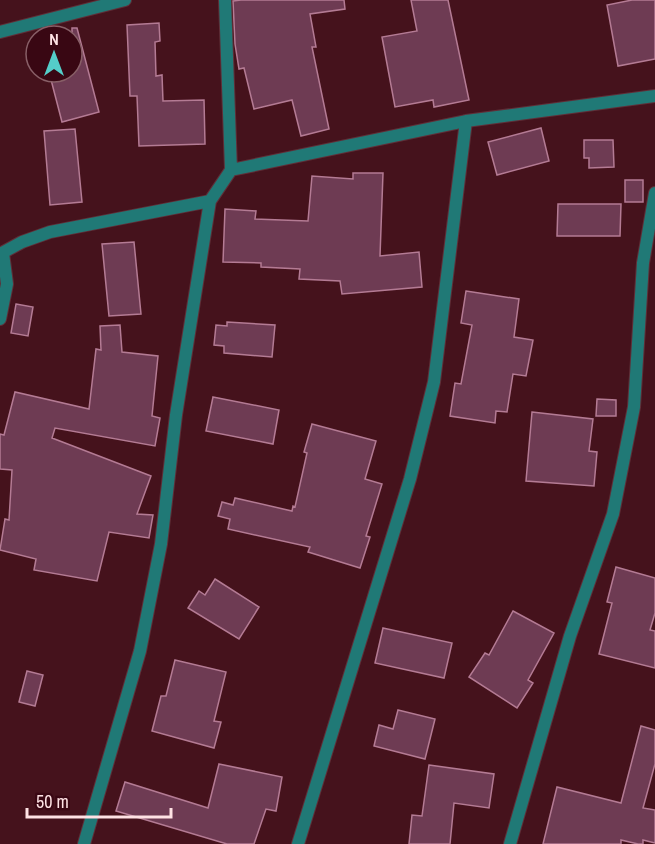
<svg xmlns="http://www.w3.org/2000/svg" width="655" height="844" font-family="'Archivo Narrow',sans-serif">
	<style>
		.building { fill: #6e3b53; stroke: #b47b94; stroke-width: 1.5 }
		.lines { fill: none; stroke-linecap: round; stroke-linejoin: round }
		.street-casing { stroke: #5f2f38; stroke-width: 14 }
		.street { stroke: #207976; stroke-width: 12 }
	</style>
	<rect width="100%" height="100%" fill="#45121c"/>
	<path class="building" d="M241 0H344L345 9 310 14 316 47H312L329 129 301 136 292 100 254 109 244 68 239 69 235 44 233 1Z
		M411 0H448L469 100 434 107 433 100 395 107 382 37 417 31Z
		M632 0H655V59L618 66 607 5Z
		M159 23 160 41 155 42 156 76 162 75 163 101 204 100 205 144 139 146 137 96H130L127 25Z
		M72 28H77L99 112 62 122 49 72H72Z
		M541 128 549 161 497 175 488 142Z
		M75 129 82 202 50 205 44 131Z
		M584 140H613L614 167 589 168V158H584Z
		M353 173H383L380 256 419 252 422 287 342 294 340 281 299 279 300 269 261 267V263L223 262 225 209 256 211 255 219 308 221 312 176 353 179Z
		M625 180H643V202H625Z
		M558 204H621L620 236H557Z
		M134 242 141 314 109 316 102 244Z
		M466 291 519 299 514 337 533 340 526 376 513 374 507 412 496 411 495 423 450 416 455 383 461 384 472 325 461 323Z
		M16 304 33 307 28 336 11 333Z
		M227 322 275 325 272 357 224 353V346L214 345 216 325 227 326Z
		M120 325 122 352 158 356 152 416 160 418 155 446 55 428 52 438 151 476 137 514 153 515 149 538 109 532 97 581 34 570 36 559 0 550 5 519 9 520 12 470 0 469V434L4 435 15 392 89 409 96 349 101 350 100 326Z
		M213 397 279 410 273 444 206 431Z
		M597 399 616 400V416H596Z
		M532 412 593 419 589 451 597 452 594 486 526 481Z
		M312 424 376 441 365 479 382 484 366 536 370 537 360 568 308 552 310 547 228 529 230 519 218 516 222 502 233 505 235 498 292 511 293 506 295 507 307 453 304 452Z
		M616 567 655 578V613L650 630 655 631V668L599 654 612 603 607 602Z
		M215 579 259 607 239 639 188 608 199 591 205 595Z
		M513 611 554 633 528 680 533 683 517 708 469 677 485 653 489 655Z
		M383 628 452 643 444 678 375 663Z
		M175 660 226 672 214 721 221 722 214 748 152 731 161 696H166Z
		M27 671 43 675 35 706 19 702Z
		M398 710 435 719 425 759 374 746 379 725 393 729Z
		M641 726 655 730V764L643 808 655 810V843L643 840V844H638L621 840V844H543L557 787 621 803Z
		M219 764 282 777 276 811 266 809 254 844H227L116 811 125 782 208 808Z
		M429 765 494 774 489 808 454 803 450 844H409L412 815 422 816Z"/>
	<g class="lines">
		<g class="street-casing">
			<path id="street" d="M225 0 231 170
				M0 32 125 0
				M0 254 22 242 50 232 210 201 231 170 466 121 655 96
				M0 319 7 284 3 253
				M84 844 140 651 161 544 176 415 210 201
				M298 844 410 479 434 382 466 121
				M510 844 570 636 613 514 634 407 643 263 655 193"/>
		</g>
		<use href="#street" class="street"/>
	</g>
	<g transform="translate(54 54)"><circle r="28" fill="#390713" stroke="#885f67" stroke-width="1.5"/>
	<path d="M0-4.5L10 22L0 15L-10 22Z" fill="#54cdc9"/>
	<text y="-9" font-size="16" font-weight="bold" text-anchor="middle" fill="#fee2e4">N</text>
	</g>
	<path d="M27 808v9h144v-9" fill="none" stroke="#fee2e4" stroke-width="3"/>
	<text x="36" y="808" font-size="18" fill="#fee2e4" stroke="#390713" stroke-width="4.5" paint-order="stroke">50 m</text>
</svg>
